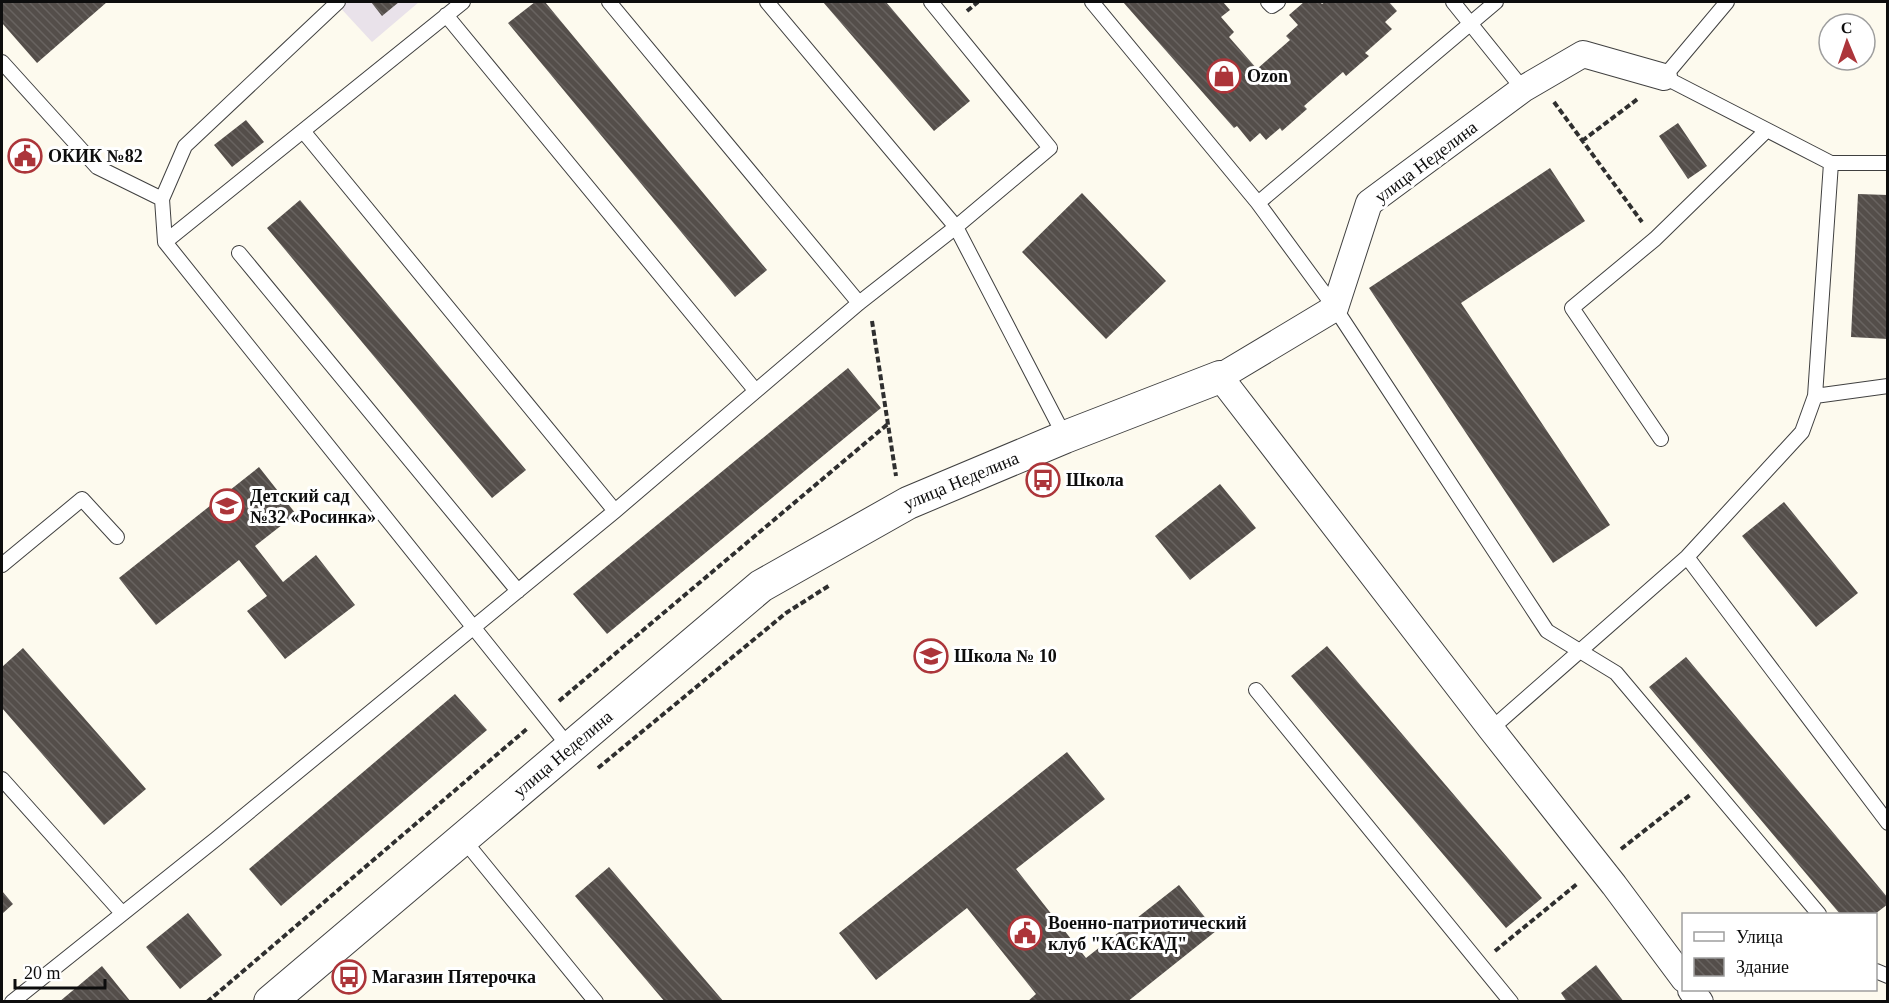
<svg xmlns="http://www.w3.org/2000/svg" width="1889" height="1003" font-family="'Times New Roman',serif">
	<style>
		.industrial { fill: #e9e2ea }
		.building { fill: url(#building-back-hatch) }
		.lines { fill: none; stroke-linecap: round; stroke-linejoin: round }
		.service-casing { stroke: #404040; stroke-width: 16 }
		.minor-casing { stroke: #404040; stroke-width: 28 }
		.tertiary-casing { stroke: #404040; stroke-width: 34 }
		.path { stroke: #2f2f2f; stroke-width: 4; stroke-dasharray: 6 3; stroke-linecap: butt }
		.service { stroke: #fff; stroke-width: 14 }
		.minor { stroke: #fff; stroke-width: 26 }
		.tertiary { stroke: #fff; stroke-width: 32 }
		.labels { text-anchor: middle; stroke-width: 6; stroke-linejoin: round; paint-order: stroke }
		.poi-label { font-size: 18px; font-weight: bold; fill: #0d0d0d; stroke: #fff; text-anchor: start }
		.street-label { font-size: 18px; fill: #0d0d0d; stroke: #fff }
	</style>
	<defs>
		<pattern id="building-back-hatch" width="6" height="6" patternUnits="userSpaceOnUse" patternTransform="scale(1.5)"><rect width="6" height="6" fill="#544e4a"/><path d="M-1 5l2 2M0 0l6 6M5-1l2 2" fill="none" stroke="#686360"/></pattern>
	</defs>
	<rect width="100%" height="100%" fill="#fdfaee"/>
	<path class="industrial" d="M335 2H419L372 42Z"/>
	<path class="building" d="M2 2H107L37 63 2 23Z
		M371 2H399L382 16Z
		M535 2H545L767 270 735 297 508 23Z
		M823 2H886L970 101 934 131Z
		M1123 2H1223L1230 10 1221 17 1234 32 1229 37 1257 69 1290 40 1286 36 1298 25 1289 15 1304 2H1320L1322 4 1325 2H1389L1397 11 1385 22 1392 29 1365 53 1369 56 1346 76 1343 72 1304 106 1307 109 1282 131 1280 128 1266 140 1260 133 1250 142 1237 126 1234 128Z
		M246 120 264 142 232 167 214 145Z
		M1678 123 1707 166 1688 179 1659 136Z
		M1550 168 1585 221 1461 303 1610 525 1553 563 1369 288Z
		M1082 193 1166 281 1106 339 1022 252Z
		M1858 194 1888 195V339L1851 337Z
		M300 200 526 470 492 498 267 228Z
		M848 368 881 408 607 634 573 594Z
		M259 467 296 514 255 546 283 582 316 555 355 605 285 659 247 611 267 596 239 560 156 625 119 578Z
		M1220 484 1256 528 1190 580 1155 536Z
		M1784 502 1858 593 1816 627 1742 536Z
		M1327 646 1542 898 1506 928 1291 676Z
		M23 648 146 789 104 825 2 708V667Z
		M1686 657 1888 898V904L1875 914H1840L1649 687Z
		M455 694 487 730 281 906 249 869Z
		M1067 752 1105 799 1016 869 1086 958 1179 885 1216 931 1127 1002H1027L1036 994 967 908 876 980 839 933Z
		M609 867 724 1002H665L575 896Z
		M2 891 13 904 2 914Z
		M188 913 222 955 180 989 146 947Z
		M1596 965 1624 1002H1567L1561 993Z
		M102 966 131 1002H59Z"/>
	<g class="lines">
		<g class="service-casing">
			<path id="service" d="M338 2 185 146 162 199 165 242 570 748
				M609 2 859 303
				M767 2 956 227 1065 437
				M1092 2 1258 203 1335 308 1547 631 1616 673 1819 914
				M1268 2 1272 6 1278 2
				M1453 2 1523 89
				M1727 2 1664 77 1831 163H1888
				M446 15 755 390
				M2 62 97 167 162 199
				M303 131 615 511
				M1258 203 1496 2
				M165 242 463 2
				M239 253 518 591
				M1815 396 1888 386
				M1661 439 1572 308 1655 239 1767 130
				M1687 557 1888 823
				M2 565 82 499 117 537
				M1256 690 1511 1002
				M1491 729 1687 557 1802 432 1815 396 1831 163
				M2 779 122 913
				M463 839 596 1002
				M1876 971 1888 976
				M12 1002 216 839 615 511 859 303 956 227 1050 148 931 2"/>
		</g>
		<g class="minor-casing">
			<path id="minor" d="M1664 77 1583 54 1523 89 1369 203 1335 308 1220 377 1491 729 1614 885 1684 979
				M1691 990 1700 1002"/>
		</g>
		<g class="tertiary-casing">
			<g id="tertiary">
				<path id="s1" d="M270 1002 761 586 908 503 1065 437 1220 377"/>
			</g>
		</g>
		<path class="path" d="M967 11 978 2
			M1554 102 1642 222
			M1582 141 1639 98
			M872 321 896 476
			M559 701 889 423
			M598 768 786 613 830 585
			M1621 849 1690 795
			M1495 951 1577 884
			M207 1002 528 728"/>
		<use href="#service" class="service"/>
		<use href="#minor" class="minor"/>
		<use href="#tertiary" class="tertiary"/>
	</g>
	<defs>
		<g id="shop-ring" transform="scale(1.725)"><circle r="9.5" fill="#fff" stroke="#ac353a" stroke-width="1.5"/><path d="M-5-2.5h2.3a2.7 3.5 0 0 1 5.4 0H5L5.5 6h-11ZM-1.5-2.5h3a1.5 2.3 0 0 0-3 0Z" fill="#ac353a"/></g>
		<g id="civic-ring" transform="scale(1.725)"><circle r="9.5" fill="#fff" stroke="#ac353a" stroke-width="1.5"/><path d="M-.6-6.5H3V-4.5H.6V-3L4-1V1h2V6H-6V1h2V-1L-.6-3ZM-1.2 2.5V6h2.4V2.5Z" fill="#ac353a"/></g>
		<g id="bus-ring" transform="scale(1.725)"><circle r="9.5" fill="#fff" stroke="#ac353a" stroke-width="1.5"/><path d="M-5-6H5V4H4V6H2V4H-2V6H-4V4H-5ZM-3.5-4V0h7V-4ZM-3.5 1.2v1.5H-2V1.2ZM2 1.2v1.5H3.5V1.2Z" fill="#ac353a"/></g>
		<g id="school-ring" transform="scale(1.725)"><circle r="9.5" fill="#fff" stroke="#ac353a" stroke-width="1.5"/><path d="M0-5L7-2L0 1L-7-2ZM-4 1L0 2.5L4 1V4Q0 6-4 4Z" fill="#ac353a"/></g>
	</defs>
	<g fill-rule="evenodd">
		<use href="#shop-ring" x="1224" y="76"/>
		<use href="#civic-ring" x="25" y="156"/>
		<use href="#bus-ring" x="1043" y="480"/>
		<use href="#school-ring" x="227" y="506"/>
		<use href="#school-ring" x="931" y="656"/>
		<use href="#civic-ring" x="1025" y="933"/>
		<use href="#bus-ring" x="349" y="977"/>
	</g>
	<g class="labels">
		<g class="poi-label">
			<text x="1247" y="82">Ozon</text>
			<text x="48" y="162">ОКИК №82</text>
			<text x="1066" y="486">Школа</text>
			<text x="250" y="502">Детский сад<tspan x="250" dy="21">№32 «Росинка»</tspan></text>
			<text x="954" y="662">Школа № 10</text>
			<text x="1048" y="929">Военно-патриотический<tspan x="1048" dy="21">клуб "КАСКАД"</tspan></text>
			<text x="372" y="983">Магазин Пятерочка</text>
		</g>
		<g class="street-label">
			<text transform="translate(1426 162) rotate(-37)" y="6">улица Неделина</text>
			<text dy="6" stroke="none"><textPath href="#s1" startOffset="870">улица Неделина</textPath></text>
			<text dy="6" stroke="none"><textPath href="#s1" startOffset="384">улица Неделина</textPath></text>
		</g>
	</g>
	<rect width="1889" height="1003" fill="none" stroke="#0d0d0d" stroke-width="6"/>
	<rect x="1682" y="913" width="195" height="78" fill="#ffffff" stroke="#9e9e9e" stroke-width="1.5"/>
	<rect x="1694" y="932" width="30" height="9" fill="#ffffff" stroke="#9e9e9e" stroke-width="1.5"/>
	<text x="1736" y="943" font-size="18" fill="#0d0d0d">Улица</text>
	<rect x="1694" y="958" width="30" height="18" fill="url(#building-back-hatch)" stroke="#9e9e9e" stroke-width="1.5"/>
	<text x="1736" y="973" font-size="18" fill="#0d0d0d">Здание</text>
	<g transform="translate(1847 42) rotate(358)"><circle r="28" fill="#ffffff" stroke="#9e9e9e" stroke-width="1.5"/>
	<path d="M0-4.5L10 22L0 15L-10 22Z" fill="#ac353a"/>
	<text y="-9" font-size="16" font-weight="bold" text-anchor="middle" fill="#0d0d0d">С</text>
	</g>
	<path d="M15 979v9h90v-9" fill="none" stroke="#0d0d0d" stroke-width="3"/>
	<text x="24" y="979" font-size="18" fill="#0d0d0d" stroke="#ffffff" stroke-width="4.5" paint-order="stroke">20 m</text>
</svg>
